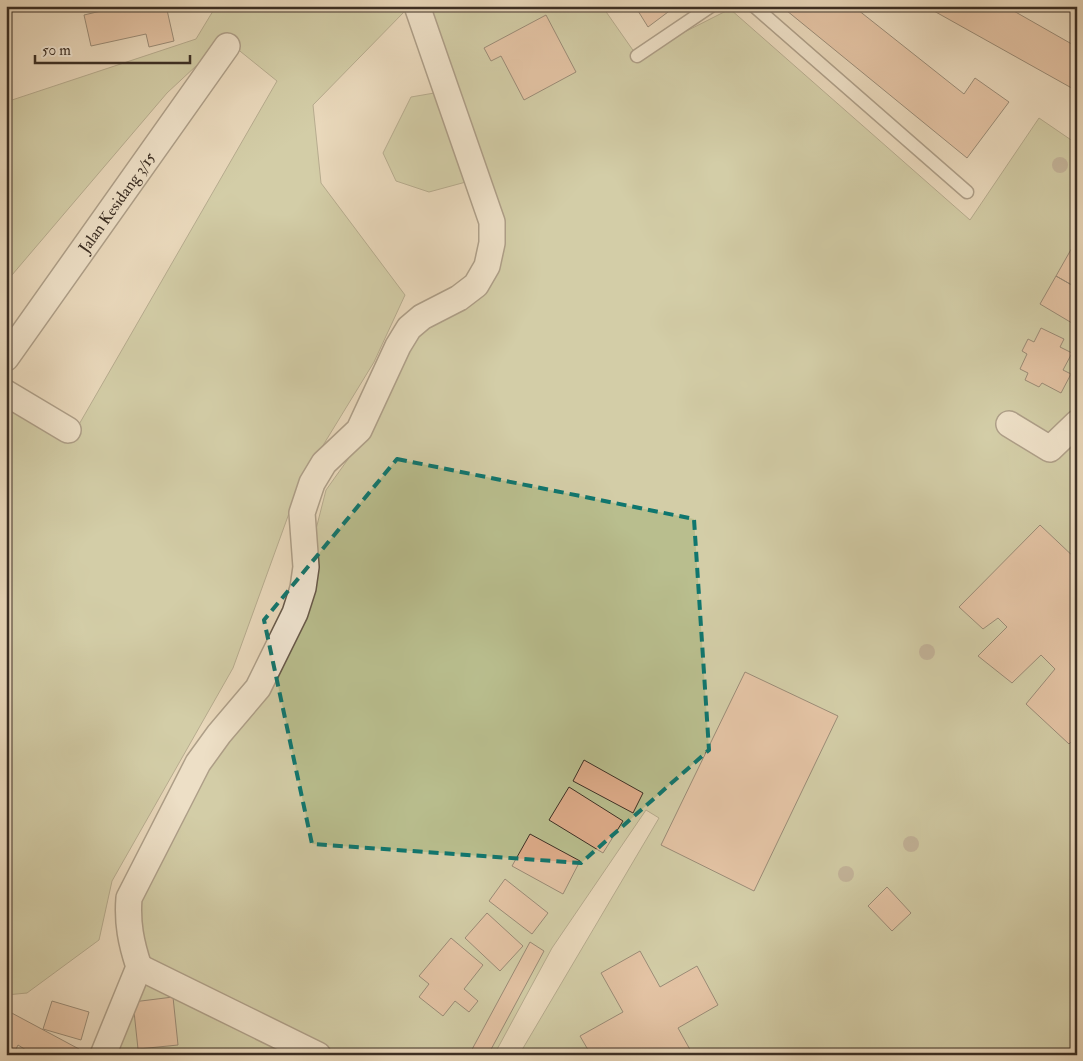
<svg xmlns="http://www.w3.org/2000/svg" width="1083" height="1061" font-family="'IM FELL Double Pica',serif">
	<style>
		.green { fill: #b9be8e; stroke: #7a7659 }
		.building { fill: #deac8a; stroke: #3c2f24 }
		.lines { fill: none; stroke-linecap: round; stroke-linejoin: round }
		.service-casing { stroke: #67594a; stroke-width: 15 }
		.minor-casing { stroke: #67594a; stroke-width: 28 }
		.service { stroke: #f1e6d3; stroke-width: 12 }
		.minor { stroke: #f1e6d3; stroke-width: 25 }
		.tree { fill: #988b74 }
		.marked { fill: none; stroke: #0f766e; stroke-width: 4; stroke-dasharray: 10 6; stroke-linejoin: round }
		.labels { text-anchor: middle; stroke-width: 4; stroke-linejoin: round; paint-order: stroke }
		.street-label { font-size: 16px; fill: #3c2f24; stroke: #f1e6d3 }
	</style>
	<rect width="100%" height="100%" fill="#e9d8bb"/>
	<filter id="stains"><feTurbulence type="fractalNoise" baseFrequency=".004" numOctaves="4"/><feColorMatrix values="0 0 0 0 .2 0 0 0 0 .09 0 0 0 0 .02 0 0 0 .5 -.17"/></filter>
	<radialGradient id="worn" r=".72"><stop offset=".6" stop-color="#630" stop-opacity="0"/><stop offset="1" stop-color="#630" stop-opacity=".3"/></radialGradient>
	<path class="green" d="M216 6H399L404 12 313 105 321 183 405 295 374 362 300 483 233 668 112 881 99 940 27 993 6 995V407L70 440 277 81 225 39 167 93 6 282V102L196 39Z
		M417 6H602L637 56 730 9 970 220 1039 118 1077 144V1055H519L659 818 646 810 552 948 494 1055H102L139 967 129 898 258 688 313 541 326 490 371 427 422 317 487 266 477 179 429 192 396 181 383 153 411 97 446 91Z"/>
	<path class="building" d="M122 6H155L167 10 174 41 149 47 146 34 91 46 84 15Z
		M635 6H676L648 27Z
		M781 6H853L964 94 975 78 1009 102 967 158Z
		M925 6H1005L1077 47V91Z
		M546 15 576 72 524 100 501 56 491 61 484 48Z
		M1073 246 1077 248V288L1056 276Z
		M1056 276 1077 288V326L1040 304Z
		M1041 328 1064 339 1060 347 1072 353 1063 370 1071 374 1061 393 1042 383 1039 387 1025 380 1028 373 1020 369 1027 354 1022 351 1028 339 1034 342Z
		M1040 525 1077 560V736L1069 744 1026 704 1055 669 1041 655 1012 683 978 656 1007 627 998 618 983 629 959 607Z
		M745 672 838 716 754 891 661 845Z
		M584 760 643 793 633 813 573 781Z
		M569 787 623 821 603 853 549 820Z
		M530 834 580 861 563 894 512 866Z
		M505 879 548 913 532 934 489 901Z
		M887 887 911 913 892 931 868 906Z
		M487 913 523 946 500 971 465 938Z
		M451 938 483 965 464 989 478 1001 469 1012 455 1001 443 1016 419 997 429 984 419 976Z
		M530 942 544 951 488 1055H469Z
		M640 951 660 987 697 966 718 1005 678 1028 693 1055H645L643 1052 638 1055H591L580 1036 623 1012 601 973Z
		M173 997 178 1045 138 1049 133 1002Z
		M52 1001 89 1012 81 1040 43 1029Z
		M8 1011 79 1049 76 1055H34L18 1045 13 1055H6V1015Z"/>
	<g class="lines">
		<g class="service-casing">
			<path id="service" d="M754 6 967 192
				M637 56 711 6"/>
		</g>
		<g class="minor-casing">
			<g id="minor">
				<path id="s1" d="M6 358 227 46"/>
				<path d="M6 393 68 430"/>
				<path d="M1009 424 1050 449 1077 423"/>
				<path d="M139 967 318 1055"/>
				<path d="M103 1055 139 967C131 943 127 923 129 898L198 763 219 734 258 688 295 613 303 588 306 567 302 513 312 483 324 463 359 430 398 346 409 328 422 317 459 298 476 285 487 266 492 243V222L417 6"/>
			</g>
		</g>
		<use href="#service" class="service"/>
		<use href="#minor" class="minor"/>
	</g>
	<g class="tree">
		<circle cx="1060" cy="165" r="8"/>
		<circle cx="927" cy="652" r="8"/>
		<circle cx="911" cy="844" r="8"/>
		<circle cx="846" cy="874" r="8"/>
	</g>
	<path d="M0 0H1083V1061H0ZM397 459 694 519 709 750 581 863 312 844 264 620Z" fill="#e9d8bb" fill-opacity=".55" fill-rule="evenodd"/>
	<path class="marked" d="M397 459 694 519 709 750 581 863 312 844 264 620Z"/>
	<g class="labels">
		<g class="street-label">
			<text dy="6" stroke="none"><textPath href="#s1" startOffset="191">Jalan Kesidang 3/15</textPath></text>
		</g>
	</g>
	<rect width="1083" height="1061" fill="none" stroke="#e9d8bb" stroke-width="25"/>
	<rect x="8" y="8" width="1068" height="1046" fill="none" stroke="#3c2f24" stroke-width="2.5"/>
	<rect x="12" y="12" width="1058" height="1036" fill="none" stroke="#3c2f24"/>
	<path d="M35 55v8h155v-8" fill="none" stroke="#3c2f24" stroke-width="2.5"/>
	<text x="42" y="55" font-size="15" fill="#3c2f24" stroke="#f1e6d3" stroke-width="4" paint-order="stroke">50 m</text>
	<rect width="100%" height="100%" filter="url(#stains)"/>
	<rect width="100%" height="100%" fill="url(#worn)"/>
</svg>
